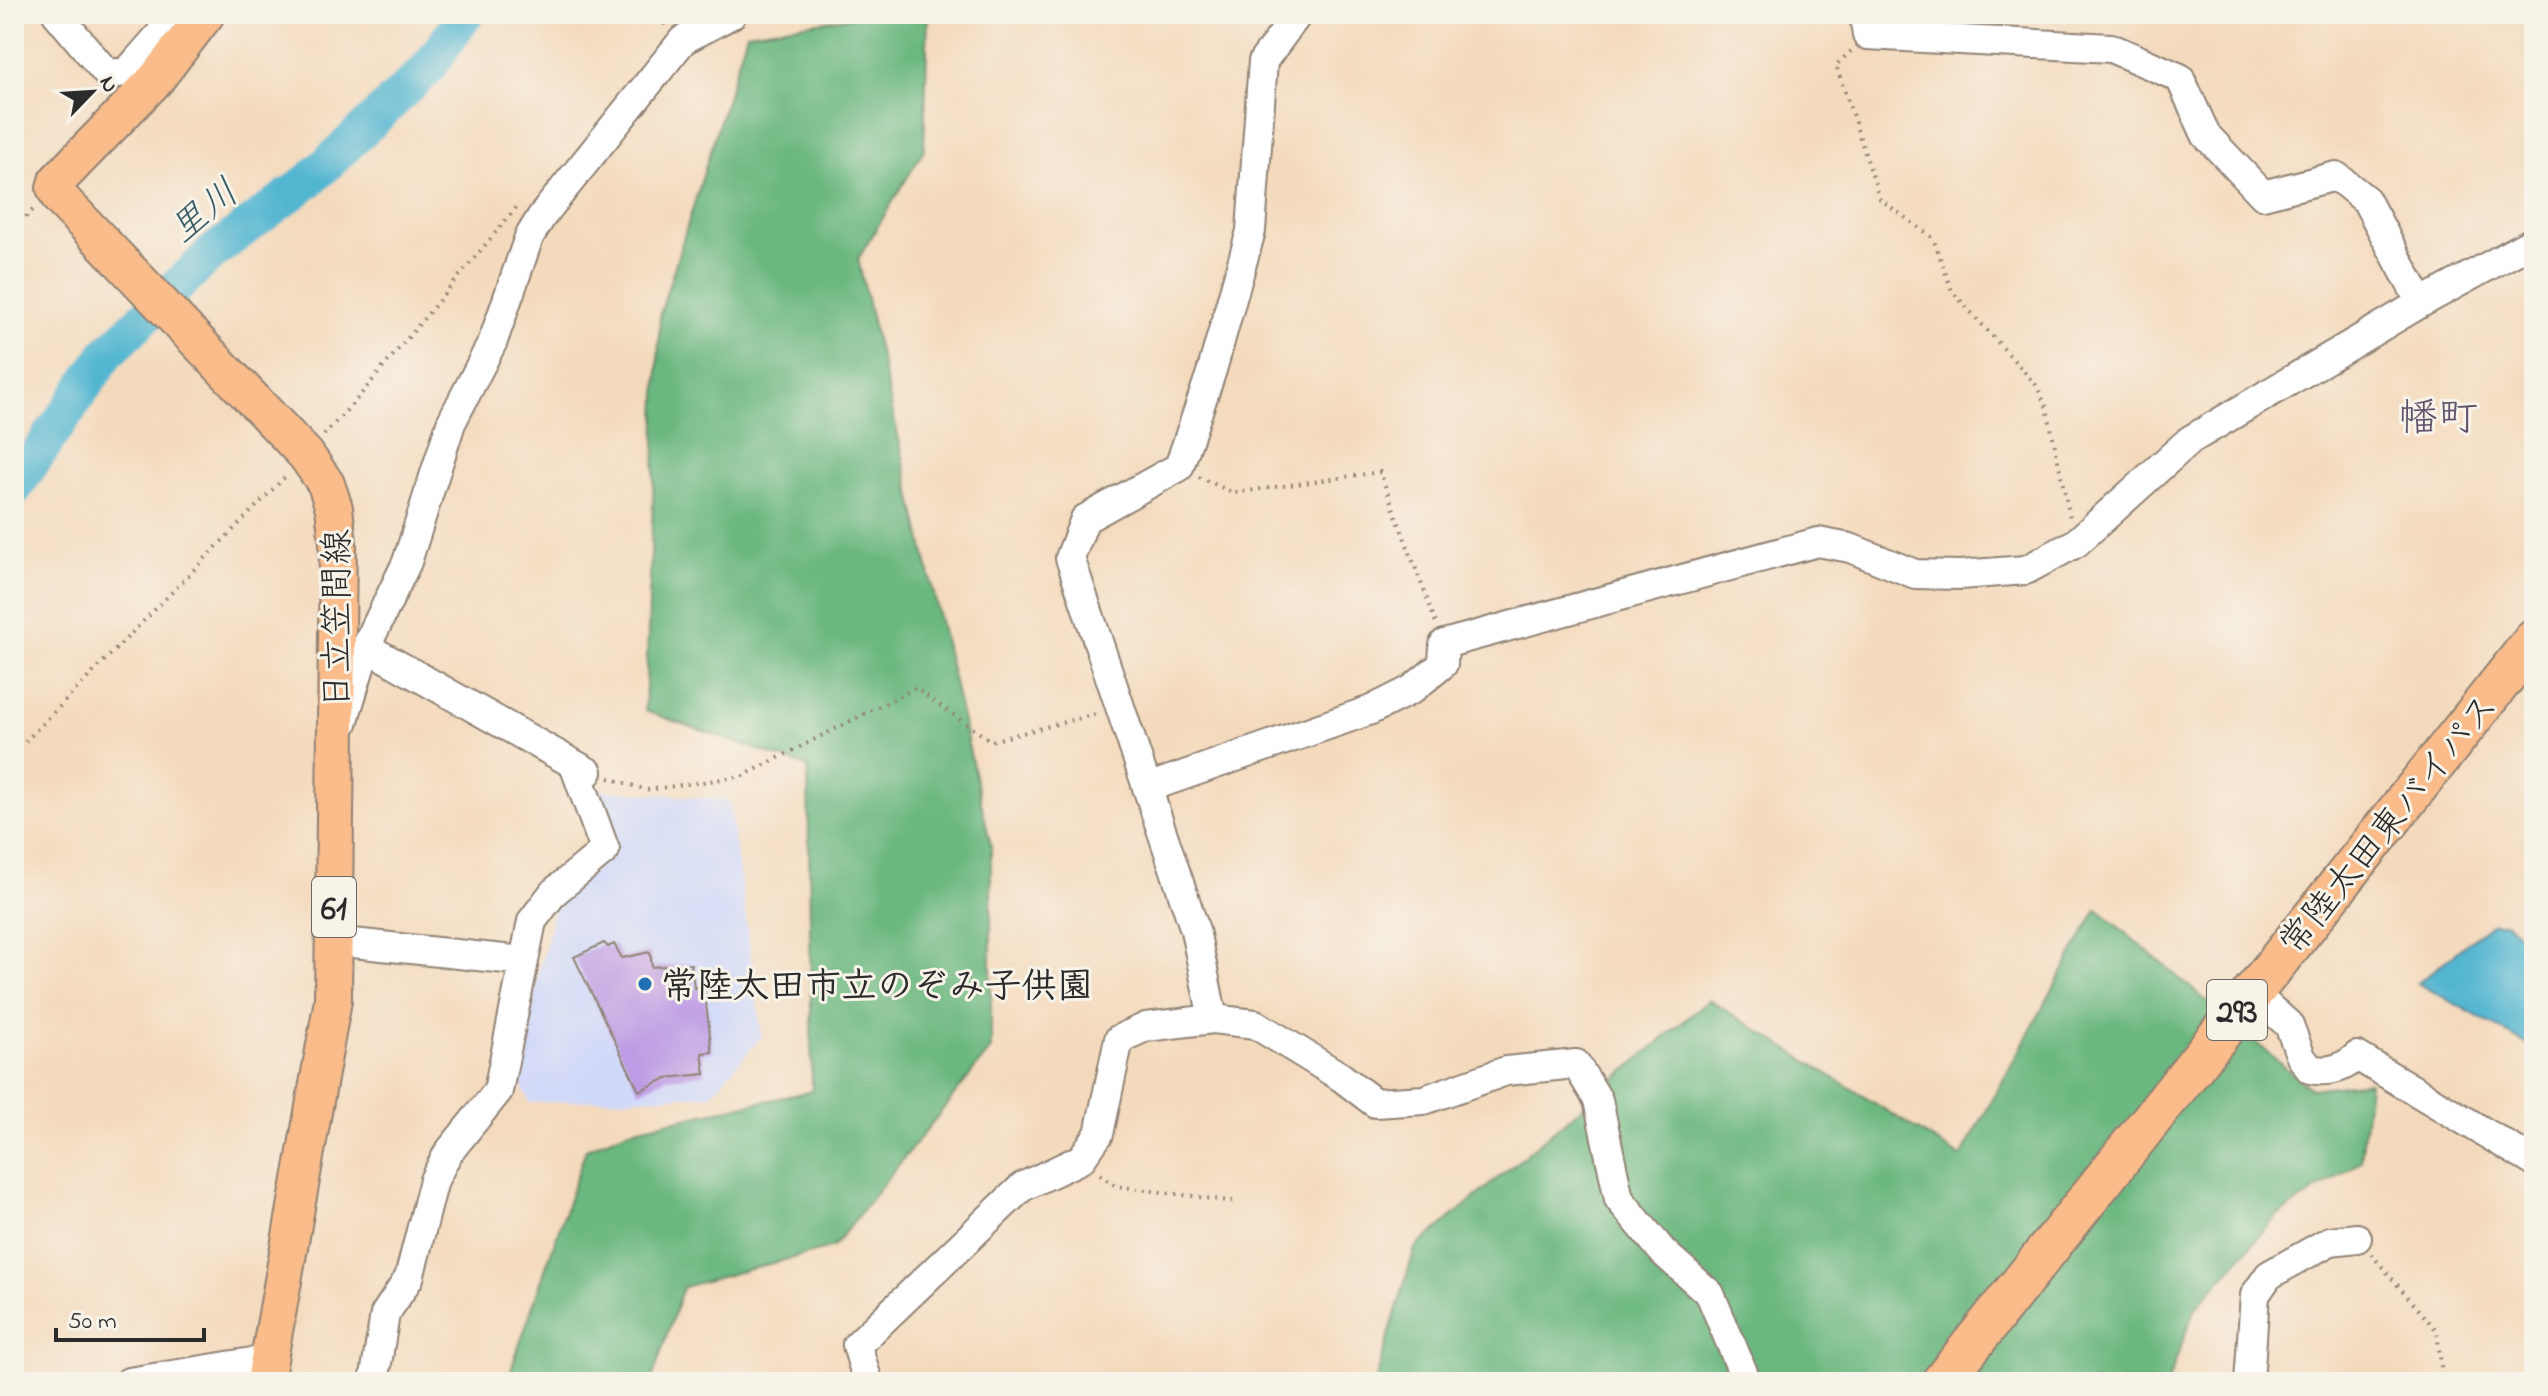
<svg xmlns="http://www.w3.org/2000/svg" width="2548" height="1396" font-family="'Indie Flower','Klee One',sans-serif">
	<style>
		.built { fill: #d1d9f9 }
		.forest { fill: #6bb77f; stroke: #4b7155; stroke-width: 2 }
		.water { fill: #53b6d1; stroke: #3f707e; stroke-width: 2 }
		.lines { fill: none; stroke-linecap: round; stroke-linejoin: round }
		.river { stroke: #53b6d1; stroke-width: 36 }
		.building { fill: #be9be4 }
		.minor-casing { stroke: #908274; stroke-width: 32 }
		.major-casing { stroke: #908274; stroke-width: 40 }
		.highway-casing { stroke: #908274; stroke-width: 44 }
		.path { stroke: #908274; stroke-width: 4; stroke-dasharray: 2 6; stroke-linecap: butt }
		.minor { stroke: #fff; stroke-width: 28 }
		.major { stroke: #f9bc8a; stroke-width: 36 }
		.highway { stroke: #f9bc8a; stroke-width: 40 }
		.poi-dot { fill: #1f6fb2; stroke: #f7f3e8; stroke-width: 3 }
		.labels { text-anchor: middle; stroke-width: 6; stroke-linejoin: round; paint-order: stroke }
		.shield { fill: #f7f3e8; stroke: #686764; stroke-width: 2 }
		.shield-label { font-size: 34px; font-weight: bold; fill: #2b2b2b }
		.street-label { font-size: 36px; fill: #2b2b2b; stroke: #f7f3e8 }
		.poi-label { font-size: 36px; font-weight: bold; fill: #2b2b2b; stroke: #f7f3e8; text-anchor: start }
		.water-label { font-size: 38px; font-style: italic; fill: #395c65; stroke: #f7f3e8 }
		.quarter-label { font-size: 40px; fill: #5e526c; stroke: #f7f3e8 }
	</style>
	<rect width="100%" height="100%" fill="#f7f3e8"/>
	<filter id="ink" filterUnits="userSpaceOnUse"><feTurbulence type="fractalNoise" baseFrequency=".0125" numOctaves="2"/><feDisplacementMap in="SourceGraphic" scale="16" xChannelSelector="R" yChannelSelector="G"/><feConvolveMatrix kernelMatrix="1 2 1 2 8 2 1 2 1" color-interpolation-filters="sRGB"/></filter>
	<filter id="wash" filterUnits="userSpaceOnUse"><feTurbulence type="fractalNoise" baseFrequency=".006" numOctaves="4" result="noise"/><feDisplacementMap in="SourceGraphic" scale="32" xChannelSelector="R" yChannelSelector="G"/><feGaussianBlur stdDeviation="1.8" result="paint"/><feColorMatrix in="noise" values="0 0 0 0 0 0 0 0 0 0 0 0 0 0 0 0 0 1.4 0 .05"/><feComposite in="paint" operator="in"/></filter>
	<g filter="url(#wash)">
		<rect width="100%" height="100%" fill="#f4dabd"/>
		<path class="built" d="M592 789 729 800 762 1036 711 1095 530 1103 514 1071 549 931 554 900 611 857Z"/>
		<path class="forest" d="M872 14H928L924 150 858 259 991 846V1049L833 1247 683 1287 651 1382H507L586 1149 630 1130 812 1091 808 767 645 711 660 314 747 33Z
			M2097 909 2311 1089 2369 1082 2361 1161 2276 1217 2194 1310 2168 1382H1375L1415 1248 1709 1000 1961 1157Z"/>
		<path class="water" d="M2506 922 2534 950V1048L2418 983 2491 924Z"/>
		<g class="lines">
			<path class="river" d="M14 489 108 352 213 252 311 179 427 69 466 14"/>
		</g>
		<g id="blocks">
			<path class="building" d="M604 943 608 947 614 944 622 958 650 952 652 967 691 964 694 988 704 987 712 1052 702 1053 705 1074 667 1078 639 1091 574 957Z"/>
		</g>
	</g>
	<g filter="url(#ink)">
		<use href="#blocks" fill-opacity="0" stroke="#908274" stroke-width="2"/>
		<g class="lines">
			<g class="minor-casing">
				<path id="minor" d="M57 14 108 75 128 71 178 14
					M1864 14 1867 35 2111 48 2180 78 2206 135 2263 195 2336 176 2366 200 2421 303
					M366 647 588 772
					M343 723 366 647 407 562 451 423 493 341 529 237 542 216 683 40 732 14
					M1147 788 1371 710 1411 690 1443 664 1444 644 1818 542 1850 548 1915 574 1960 575 2026 570 2076 543 2190 440 2421 303 2534 241
					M334 941 524 961 498 1091 448 1153 434 1180 409 1278 385 1314 374 1382
					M524 961 532 921 554 892 605 850 574 765
					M2252 992 2289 1025 2301 1057 2310 1069C2329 1073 2343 1069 2357 1056L2534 1162
					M1213 1019 1195 930 1070 558 1085 519 1179 467 1212 370 1251 231 1263 61 1298 14
					M129 1382 271 1359
					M868 1382 857 1345 1022 1187 1081 1159 1099 1134 1119 1039 1146 1027 1213 1019 1255 1024 1341 1077 1375 1103 1424 1100 1506 1071 1576 1064 1598 1100 1619 1199 1663 1252 1710 1294 1747 1382
					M2249 1382 2255 1295 2269 1275 2330 1241 2357 1238"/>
			</g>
			<g class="major-casing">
				<path id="major" d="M206 14 156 79 57 181 55 188 60 198 306 455 326 484 334 508 338 543 333 1000 265 1382"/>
			</g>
			<g class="highway-casing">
				<path id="highway" d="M1942 1382 2534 640"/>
			</g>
			<path class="path" d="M663 25 671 14
				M1851 51 1836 65 1880 199 1933 238 1952 291 2036 385 2047 408 2070 518
				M14 228 35 208
				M324 435 357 399 520 203
				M1199 477 1234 493 1380 472 1436 623
				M14 753 288 474
				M609 778 647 790 743 776 915 688 991 741 1100 713
				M1100 1174 1116 1186 1236 1202
				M2371 1254 2437 1331 2443 1382"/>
			<use href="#minor" class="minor"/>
			<use href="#major" class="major"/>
			<use href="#highway" class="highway"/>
		</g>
	</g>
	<circle class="poi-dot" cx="645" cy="984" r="8"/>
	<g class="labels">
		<g class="shield">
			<rect x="312" y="877" width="44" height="60" rx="6"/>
			<rect x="2207" y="980" width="60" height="60" rx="6"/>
		</g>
		<g class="shield-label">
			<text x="334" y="919">61</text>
			<text x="2237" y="1022">293</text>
		</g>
		<g class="street-label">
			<text transform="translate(335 619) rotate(-90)" y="13">日立笠間線</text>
			<text transform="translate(2387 823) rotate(-51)" y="13">常陸太田東バイパス</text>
		</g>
		<g class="poi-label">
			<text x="661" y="997">常陸太田市立のぞみ子供園</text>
		</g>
		<g class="water-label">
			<text transform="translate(203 210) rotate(-39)" y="13">里川</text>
		</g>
		<g class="quarter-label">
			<text x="2438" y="430">幡町</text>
		</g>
	</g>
	<rect width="2548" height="1396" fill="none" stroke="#f7f3e8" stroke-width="48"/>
	<g transform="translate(92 92) rotate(65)" stroke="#f7f3e8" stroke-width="6" paint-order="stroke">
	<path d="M0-6L14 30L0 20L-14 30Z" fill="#2b2b2b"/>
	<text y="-12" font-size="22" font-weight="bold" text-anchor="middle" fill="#2b2b2b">N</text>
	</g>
	<path d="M56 1328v12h148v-12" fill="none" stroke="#2b2b2b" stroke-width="4"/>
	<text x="68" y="1328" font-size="24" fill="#2b2b2b" stroke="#f7f3e8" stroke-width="6" paint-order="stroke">50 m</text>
</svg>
